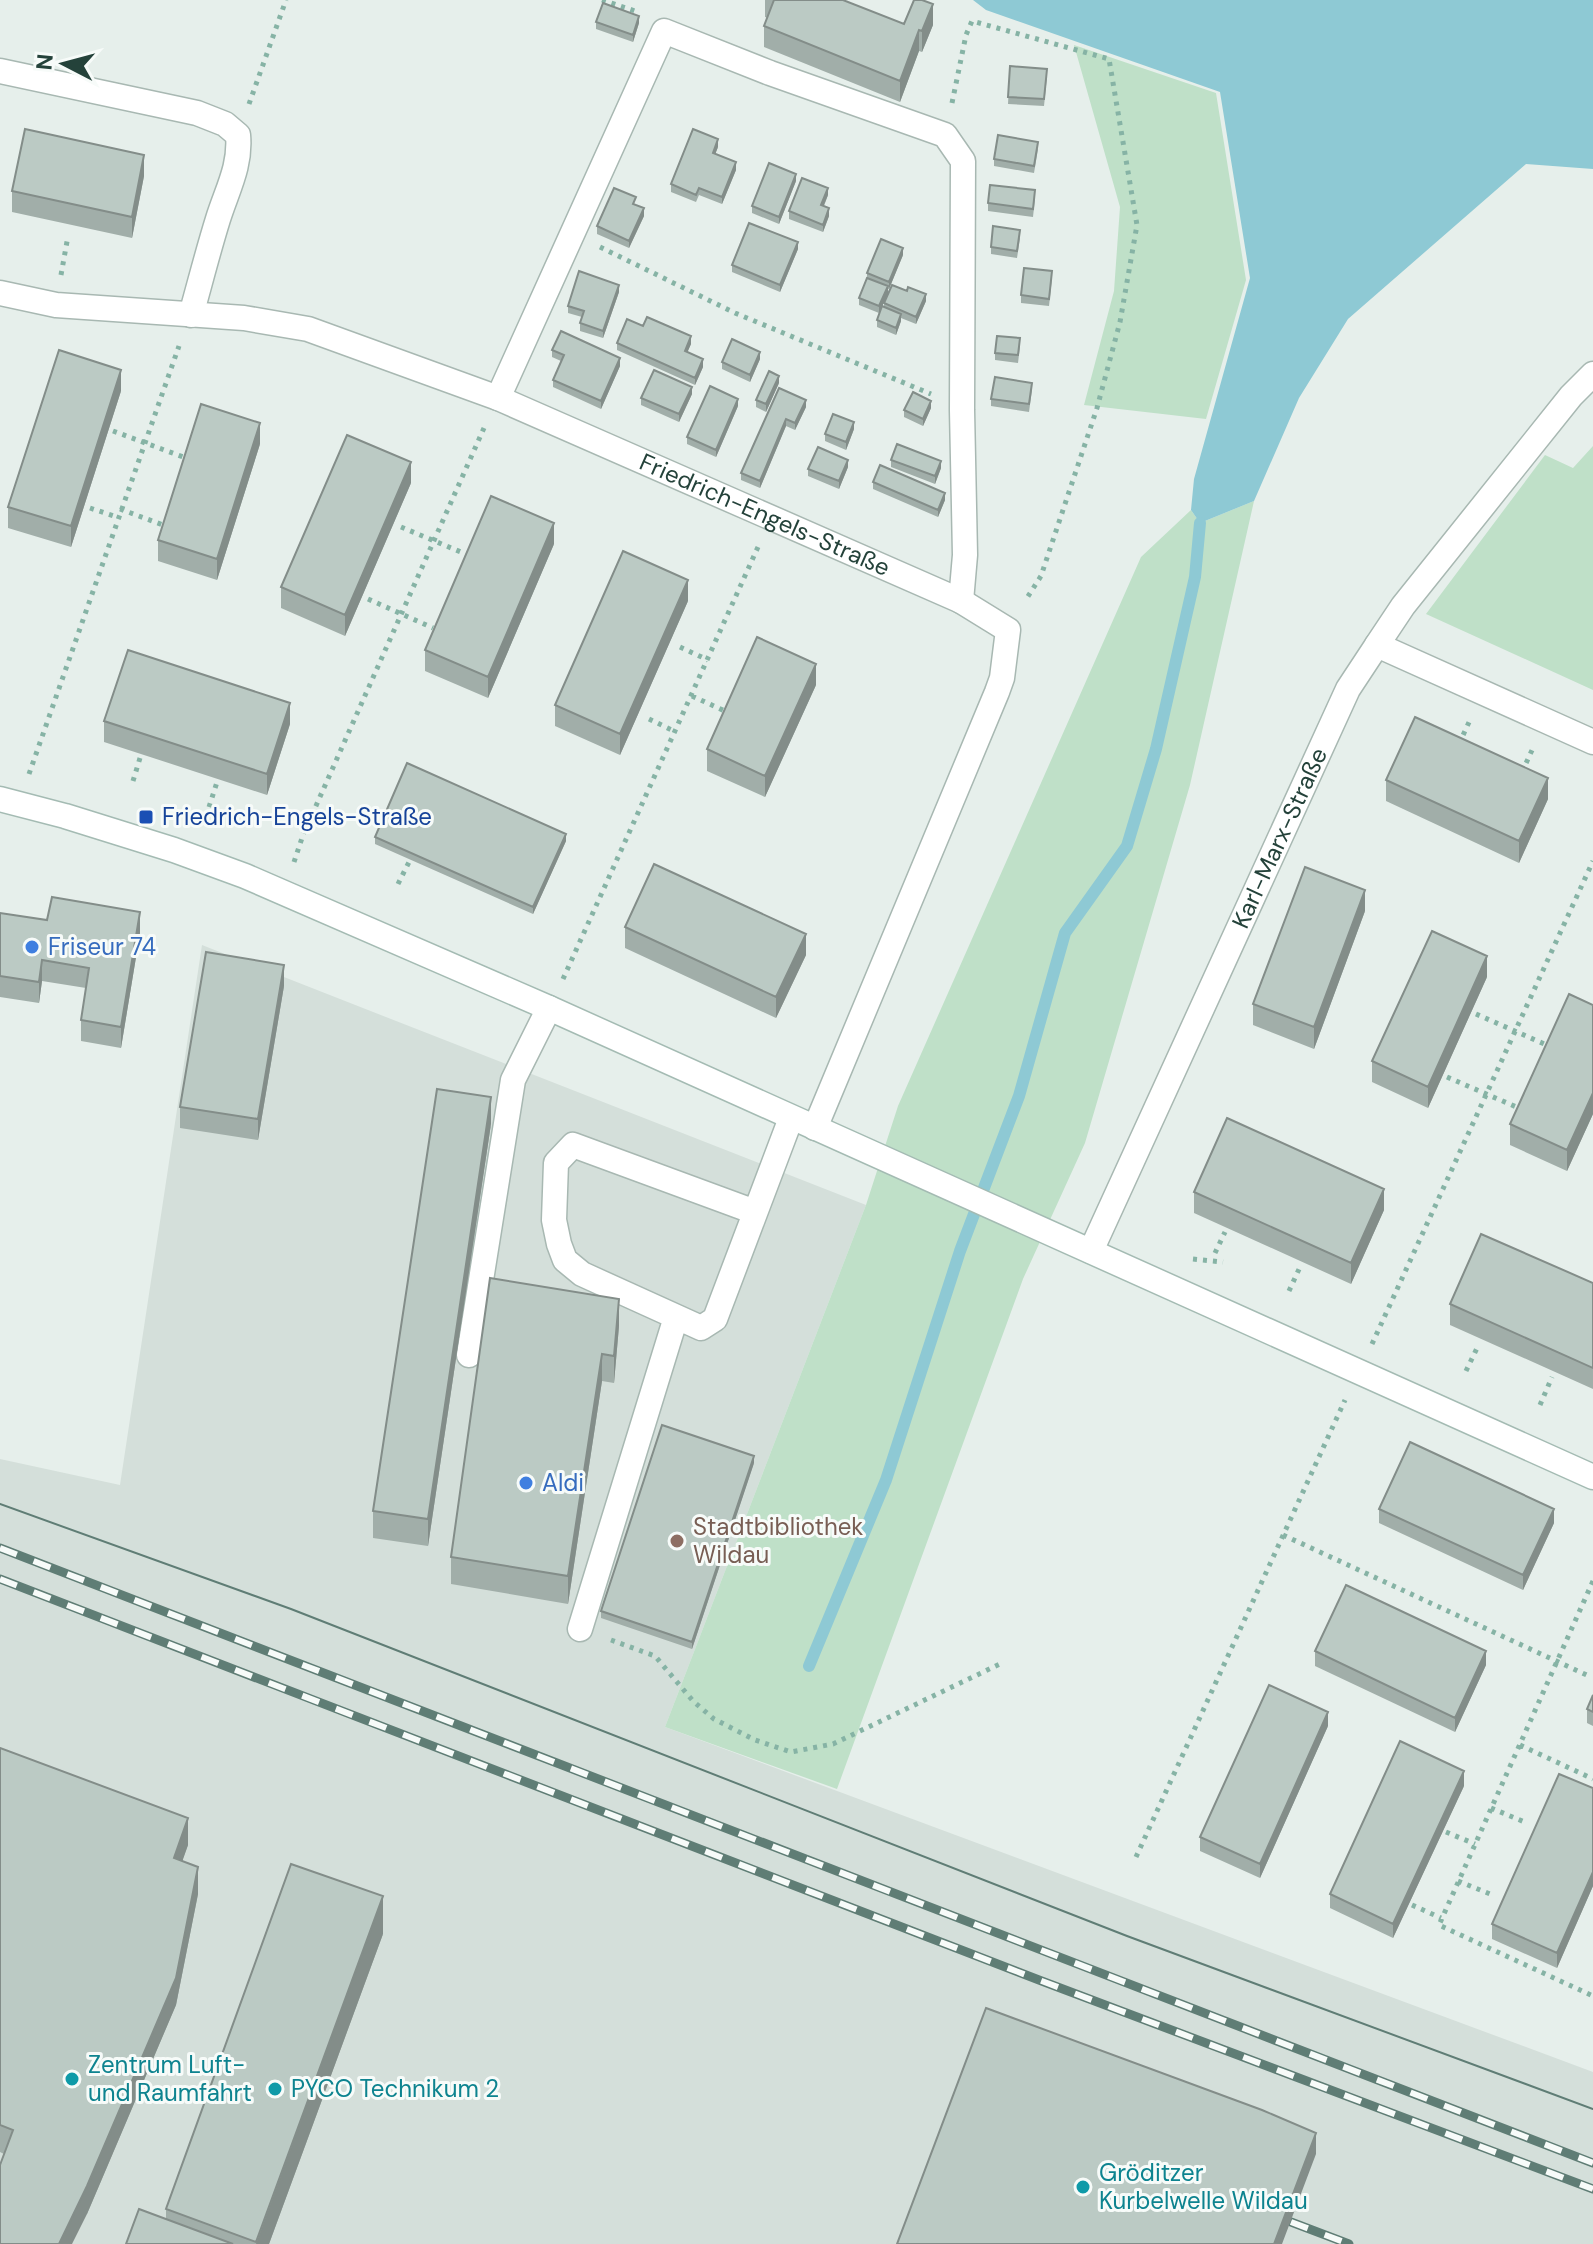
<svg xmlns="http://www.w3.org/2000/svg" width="1593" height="2244" font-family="'DM Sans',sans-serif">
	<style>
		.built { fill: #d4dfda }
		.green { fill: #bfe0c8 }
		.water { fill: #8ec9d4 }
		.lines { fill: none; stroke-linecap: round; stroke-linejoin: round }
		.stream { stroke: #8ec9d4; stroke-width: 12 }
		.service-casing { stroke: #a8b8b2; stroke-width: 27 }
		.minor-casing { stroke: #a8b8b2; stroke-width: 27 }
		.secondary-casing { stroke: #a4bbb3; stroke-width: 27 }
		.path { stroke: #86b3a5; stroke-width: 5; stroke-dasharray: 4 6; stroke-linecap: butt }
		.service { stroke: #fff; stroke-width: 24 }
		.minor { stroke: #fff; stroke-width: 24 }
		.secondary { stroke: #fff; stroke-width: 24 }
		.tram { stroke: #5f7d75; stroke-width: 2 }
		.rail-casing { stroke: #5f7d75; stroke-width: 9 }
		.rail { stroke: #f7fbf9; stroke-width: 6; stroke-dasharray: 18; stroke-linecap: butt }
		.wall { fill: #a1aea9 }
		.shaded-wall { fill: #838d89 }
		.building { fill: #bbcac4; stroke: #838d89; stroke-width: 2 }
		.transit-dot { fill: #1a4fb4; stroke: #f7fbf9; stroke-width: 3 }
		.shop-dot { fill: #3f7fe0; stroke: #f7fbf9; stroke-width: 3 }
		.education-dot { fill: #8d6e63; stroke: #f7fbf9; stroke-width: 3 }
		.culture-dot { fill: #0f9aa8; stroke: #f7fbf9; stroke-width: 3 }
		.labels { text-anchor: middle; stroke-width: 6; stroke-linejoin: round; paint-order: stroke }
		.street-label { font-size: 24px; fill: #24423a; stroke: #f7fbf9 }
		.transit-label { font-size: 24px; fill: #164399; stroke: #f7fbf9; text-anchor: start }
		.shop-label { font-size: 24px; fill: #366cbe; stroke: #f7fbf9; text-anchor: start }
		.education-label { font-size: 24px; fill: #785e54; stroke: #f7fbf9; text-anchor: start }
		.culture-label { font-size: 24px; fill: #0d838f; stroke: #f7fbf9; text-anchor: start }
	</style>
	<rect width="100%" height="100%" fill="#e6efeb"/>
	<path class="built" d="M202 945 866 1205 665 1727 1593 2072V2244H0V1459L120 1485Z"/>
	<path class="green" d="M1074 45 1216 93 1246 280 1206 419 1084 405 1114 291 1120 207Z
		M1593 446V690L1426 614 1545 455 1573 468Z
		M1254 501 1190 785 1085 1143 1023 1279 837 1789 665 1727 866 1205 898 1106 1141 557 1191 510 1200 523Z"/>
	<path class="water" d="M973 0H1593V169L1526 164 1348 319 1299 398 1254 501 1200 523 1191 510 1194 479 1250 278 1220 92 986 10Z"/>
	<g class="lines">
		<path class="stream" d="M809 1666 886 1480 960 1251 1019 1096 1065 933 1127 846 1156 749 1195 577 1200 523"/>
		<g class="service-casing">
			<path id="service" d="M0 71 197 113 225 124 238 135C241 166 227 190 218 219 208 251 200 283 191 315
				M498 398 664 31 770 73 945 135 963 161 962 410 965 555 961 601
				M1377 645 1403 606 1571 396 1593 374
				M755 1212 573 1145 556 1163 554 1220 559 1244 565 1260 582 1274 701 1328 715 1319 791 1118
				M469 1355 513 1080 549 1008
				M580 1629 676 1317"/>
		</g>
		<g class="minor-casing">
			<g id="minor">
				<path id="s1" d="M0 293 56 305 244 318 308 329 498 398 961 601 1008 630 1002 678 997 692 815 1128"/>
				<path id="s2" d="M1091 1251 1348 689 1377 645 1593 742"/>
			</g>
		</g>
		<g class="secondary-casing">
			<path id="secondary" d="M0 799 65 816 174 850 245 876 549 1008 1593 1477"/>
		</g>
		<path class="path" d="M602 0 638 12
			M952 103 966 35 972 21 1109 59 1137 225 1120 322 1097 408 1041 576 1025 601
			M249 104 286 0
			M600 247 735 313 931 394
			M61 275 68 236
			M113 431 186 458
			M90 508 117 517
			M120 509 163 525
			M401 527 468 555
			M368 599 433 628
			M680 647 708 660
			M692 696 727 712
			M649 719 676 732
			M1459 744 1470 720
			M1522 772 1533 748
			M29 774 179 346
			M133 781 140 758
			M209 807 217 782
			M294 862 303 835 484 428
			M398 884 409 862
			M563 979 758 547
			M1476 1014 1549 1046
			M1447 1077 1521 1109
			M1215 1253 1225 1232
			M1193 1259 1223 1262
			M1289 1291 1300 1267
			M1372 1344 1593 861
			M1466 1371 1479 1344
			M1540 1405 1552 1377
			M1283 1535 1591 1677
			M1593 1581 1439 1925 1593 1996
			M611 1640 655 1656 693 1701 714 1719 755 1740 791 1752 833 1744 1004 1662
			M1520 1745 1593 1779
			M1491 1808 1527 1823
			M1446 1832 1475 1844
			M1136 1857 1345 1400
			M1458 1881 1495 1896
			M1412 1905 1441 1918"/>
		<use href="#service" class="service"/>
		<use href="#minor" class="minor"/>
		<use href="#secondary" class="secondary"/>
		<path class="tram" d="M0 1504 291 1609 1127 1936 1593 2109"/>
		<g class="rail-casing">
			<path id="rail" d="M0 1548 1593 2163
				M0 1579 1039 1980 1593 2189
				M1291 2222 1349 2244"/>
		</g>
		<use href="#rail" class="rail"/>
	</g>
	<path class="wall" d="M765 0H843L904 24 933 25 922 52 919 51 900 102 764 47V26L768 18 765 17Z
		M596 22 639 23 633 42 596 29Z
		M1010 66 1047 76 1044 106 1008 104Z
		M718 147 715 154 736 170 722 204 699 195 696 202 671 192V184Z
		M1038 149 1034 173 994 166V159Z
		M144 176 132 238 12 212V191Z
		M796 181 779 224 752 213V206Z
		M828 195 824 206 829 216 823 232 789 219V211Z
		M1035 198 1033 217 988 211V203Z
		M636 205 644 216 629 248 597 234V226Z
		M1020 238 1017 258 991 254V247Z
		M798 249 780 292 732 272V265Z
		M903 255 889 289H888V294L882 306 884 307V303L926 301 916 324 901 318V321L896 335 877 327V320L879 313 859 305V298L867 278V273Z
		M1052 278 1049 306 1021 303V295Z
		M619 292 603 338 580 331V323L582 317 568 313V306Z
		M643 326 691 344 687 352 703 367 695 385 617 350V343Z
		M1020 346 1018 363 995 360V353Z
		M552 350 620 366 601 409 553 387V380L561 361 552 357Z
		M760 359 750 382 722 369V362Z
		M779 383 766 412 756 407V400Z
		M779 388 806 407 795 430 786 426 760 488 741 480V473Z
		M1032 390 1029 412 991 406V399Z
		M121 391 71 547 8 528V507Z
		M692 394 679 422 641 405V398Z
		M738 406 716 457 687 444V437Z
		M931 408 923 426 904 417V410Z
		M854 429 846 450 825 441V434Z
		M260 444 217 580 158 561V540Z
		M891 460 941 468 935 484 891 467Z
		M848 467 839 489 808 476V469Z
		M873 482 945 500 938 517 873 489Z
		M411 483 345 636 281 608V587Z
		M554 544 488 698 425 671V650Z
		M688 601 620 755 555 726V705Z
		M816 685 765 797 707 771V749Z
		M104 721 290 724 267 795 104 742Z
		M1386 780 1548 799 1519 863 1386 801Z
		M375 837 566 841 533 914 375 844Z
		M1365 911 1314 1049 1253 1025V1004Z
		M0 913 140 933 121 1048 81 1041V1020L86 988 42 981 39 1003 0 997Z
		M625 927 806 955 776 1018 625 948Z
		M1487 977 1428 1108 1372 1082V1061Z
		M284 986 258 1140 180 1128V1107Z
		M1593 1005V1114L1567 1171 1510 1145V1124Z
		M491 1124 428 1546 373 1538V1511Z
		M1194 1192 1384 1210 1351 1284 1194 1213Z
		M1593 1283V1389L1450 1325V1304Z
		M619 1326 614 1383 602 1381 568 1604 451 1584V1557Z
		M754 1463 692 1649 601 1618V1611Z
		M1379 1509 1554 1523 1523 1590 1379 1523Z
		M1315 1651 1486 1665 1455 1732 1315 1666Z
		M1593 1695V1726L1587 1723V1709Z
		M1328 1726 1260 1878 1200 1851V1837Z
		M0 1748 188 1845 182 1861 198 1894 176 2005 87 2214 4 2154 0 2152Z
		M1464 1786 1393 1938 1330 1908V1894Z
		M1593 1788V1886L1557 1968 1492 1939V1924Z
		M383 1934 269 2244H126L166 2219V2209Z"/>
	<path class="shaded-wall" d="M933 4V25L922 52V31Z
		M639 16V23L633 42V35Z
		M919 30V51L900 102V81Z
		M718 139V147L713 160V153Z
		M144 155V176L132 238V217Z
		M736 162V170L722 204V197Z
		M796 174V181L779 224V217Z
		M828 188V195L821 212V205Z
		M644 208V216L629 248V241Z
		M829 208V216L823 232V225Z
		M798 242V249L780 292V285Z
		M903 248V255L889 289V282Z
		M619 285V292L603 338V331Z
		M888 286V294L879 313V306Z
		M926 294V301L916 324V317Z
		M901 314V321L896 335V328Z
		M691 336V344L685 358V351Z
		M760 352V359L750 382V375Z
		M620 358V366L601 409V401Z
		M703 359V367L695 385V378Z
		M121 370V391L71 547V526Z
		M779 376V383L766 412V404Z
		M692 387V394L679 422V414Z
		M738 399V406L716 457V450Z
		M806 400V407L795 430V423Z
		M931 401V408L923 426V419Z
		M786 419V426L760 488V481Z
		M854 422V429L846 450V442Z
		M260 423V444L217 580V559Z
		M848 460V467L839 489V481Z
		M941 461V468L935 484V476Z
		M411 462V483L345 636V615Z
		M945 493V500L938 517V510Z
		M554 523V544L488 698V677Z
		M688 580V601L620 755V734Z
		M816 664V685L765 797V776Z
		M290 703V724L267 795V774Z
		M1548 778V799L1519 863V841Z
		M566 834V841L533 914V907Z
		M1365 890V911L1314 1049V1027Z
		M140 912V933L121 1048V1027Z
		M806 934V955L776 1018V997Z
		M1487 956V977L1428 1108V1087Z
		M42 960V981L39 1003V982Z
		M284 965V986L258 1140V1119Z
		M1593 1093V1114L1567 1171V1150Z
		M491 1097V1124L428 1546V1519Z
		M1384 1189V1210L1351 1284V1263Z
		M619 1299V1326L614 1383V1356Z
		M602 1354V1381L568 1604V1576Z
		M754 1456V1463L692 1649V1642Z
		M1554 1509V1523L1523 1590V1575Z
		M1486 1651V1665L1455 1732V1718Z
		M1328 1712V1726L1260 1878V1864Z
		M1464 1771V1786L1393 1938V1924Z
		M188 1818V1845L174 1885V1858Z
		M198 1867V1894L176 2005 87 2214 72 2244H59Z
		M1593 1872V1886L1557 1968V1953Z
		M383 1896V1934L269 2244H256Z
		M1316 2133V2154L1282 2244H1274Z"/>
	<path class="building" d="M774 0H843L904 24 914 0H922L933 4 922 31 919 30 900 81 764 26Z
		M603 3 639 16 633 35 596 22Z
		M1010 66 1047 69 1044 99 1008 97Z
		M25 129 144 155 132 217 12 191Z
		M693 129 718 139 713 153 736 162 722 197 699 188 696 195 671 184Z
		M998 135 1038 142 1034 166 994 159Z
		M769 163 796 174 779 217 752 206Z
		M802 178 828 188 821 205 829 208 823 225 789 211Z
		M990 185 1035 190 1033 209 988 203Z
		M614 188 636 197 633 204 644 208 629 241 597 226Z
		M749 223 798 242 780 285 732 265Z
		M993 226 1020 230 1017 251 991 247Z
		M881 239 903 248 889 282 867 273Z
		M1024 268 1052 271 1049 299 1021 295Z
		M579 271 619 285 603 331 580 323 584 311 568 306Z
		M867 278 888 286 879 306 859 298Z
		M892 285 907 291 908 287 926 294 916 317 884 303Z
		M882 306 901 314 896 328 877 320Z
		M647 317 691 336 685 351 703 359 695 378 617 343 627 319 643 326Z
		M561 331 620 358 601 401 553 380 564 355 552 350Z
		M997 336 1020 338 1018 355 995 353Z
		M732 339 760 352 750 375 722 362Z
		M59 350 121 370 71 526 8 507Z
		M654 370 692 387 679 414 641 398Z
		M769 371 779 376 766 404 756 400Z
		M995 377 1032 383 1029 404 991 399Z
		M710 386 738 399 716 450 687 437Z
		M779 388 806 400 795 423 786 419 760 481 741 473Z
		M913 392 931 401 923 419 904 410Z
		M201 404 260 423 217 559 158 540Z
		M833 414 854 422 846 442 825 434Z
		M347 435 411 462 345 615 281 587Z
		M897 444 941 461 935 476 891 460Z
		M818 447 848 460 839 481 808 469Z
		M880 465 945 493 938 510 873 482Z
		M491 496 554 523 488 677 425 650Z
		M623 551 688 580 620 734 555 705Z
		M757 637 816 664 765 776 707 749Z
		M128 650 290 703 267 774 104 721Z
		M1415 717 1548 778 1519 841 1386 780Z
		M407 763 566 834 533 907 375 837Z
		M654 864 806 934 776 997 625 927Z
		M1305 867 1365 890 1314 1027 1253 1004Z
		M52 897 140 912 121 1027 81 1020 89 968 42 960 39 982 0 976V913L47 920Z
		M1432 931 1487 956 1428 1087 1372 1061Z
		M206 952 284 965 258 1119 180 1107Z
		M1569 994 1593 1005V1093L1567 1150 1510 1124Z
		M437 1089 491 1097 428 1519 373 1511Z
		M1227 1118 1384 1189 1351 1263 1194 1192Z
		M1481 1234 1593 1283V1368L1450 1304Z
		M490 1278 619 1299 614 1356 602 1354 568 1576 451 1557Z
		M662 1425 754 1456 692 1642 601 1611Z
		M1410 1442 1554 1509 1523 1575 1379 1509Z
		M1346 1585 1486 1651 1455 1718 1315 1651Z
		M1269 1685 1328 1712 1260 1864 1200 1837Z
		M1593 1695V1712L1587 1709Z
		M1400 1741 1464 1771 1393 1924 1330 1894Z
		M0 1748 188 1818 174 1858 198 1867 176 1978 87 2186 59 2244H0V2165L13 2130 0 2125Z
		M1559 1774 1593 1788V1872L1557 1953 1492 1924Z
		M291 1864 383 1896 256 2242 166 2209Z
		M986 2008 1262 2110 1316 2133 1274 2244H897Z
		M139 2209 233 2244H126Z"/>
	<rect class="transit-dot" x="138" y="809" width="16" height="16" rx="4"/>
	<g class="shop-dot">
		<circle cx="32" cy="947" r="8"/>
		<circle cx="526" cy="1483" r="8"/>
	</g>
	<circle class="education-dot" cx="677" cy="1541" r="8"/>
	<g class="culture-dot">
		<circle cx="72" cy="2079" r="8"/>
		<circle cx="275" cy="2089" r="8"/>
		<circle cx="1083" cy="2187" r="8"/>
	</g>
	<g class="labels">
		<g class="street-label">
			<text dy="8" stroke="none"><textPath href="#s1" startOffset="804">Friedrich-Engels-Straße</textPath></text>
			<text dy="8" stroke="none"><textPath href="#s2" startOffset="454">Karl-Marx-Straße</textPath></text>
		</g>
		<g class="transit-label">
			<text x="162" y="825">Friedrich-Engels-Straße</text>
		</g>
		<g class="shop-label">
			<text x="48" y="955">Friseur 74</text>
			<text x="542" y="1491">Aldi</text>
		</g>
		<g class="education-label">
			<text x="693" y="1535">Stadtbibliothek<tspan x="693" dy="28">Wildau</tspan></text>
		</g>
		<g class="culture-label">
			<text x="88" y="2073">Zentrum Luft-<tspan x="88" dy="28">und Raumfahrt</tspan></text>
			<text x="291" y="2097">PYCO Technikum 2</text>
			<text x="1099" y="2181">Gröditzer<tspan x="1099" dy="28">Kurbelwelle Wildau</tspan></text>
		</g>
	</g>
	<g transform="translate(64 64) rotate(276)" stroke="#f7fbf9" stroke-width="6" paint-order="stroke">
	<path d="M0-6L14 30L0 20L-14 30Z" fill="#24423a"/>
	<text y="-12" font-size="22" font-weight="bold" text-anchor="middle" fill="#24423a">N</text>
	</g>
</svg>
